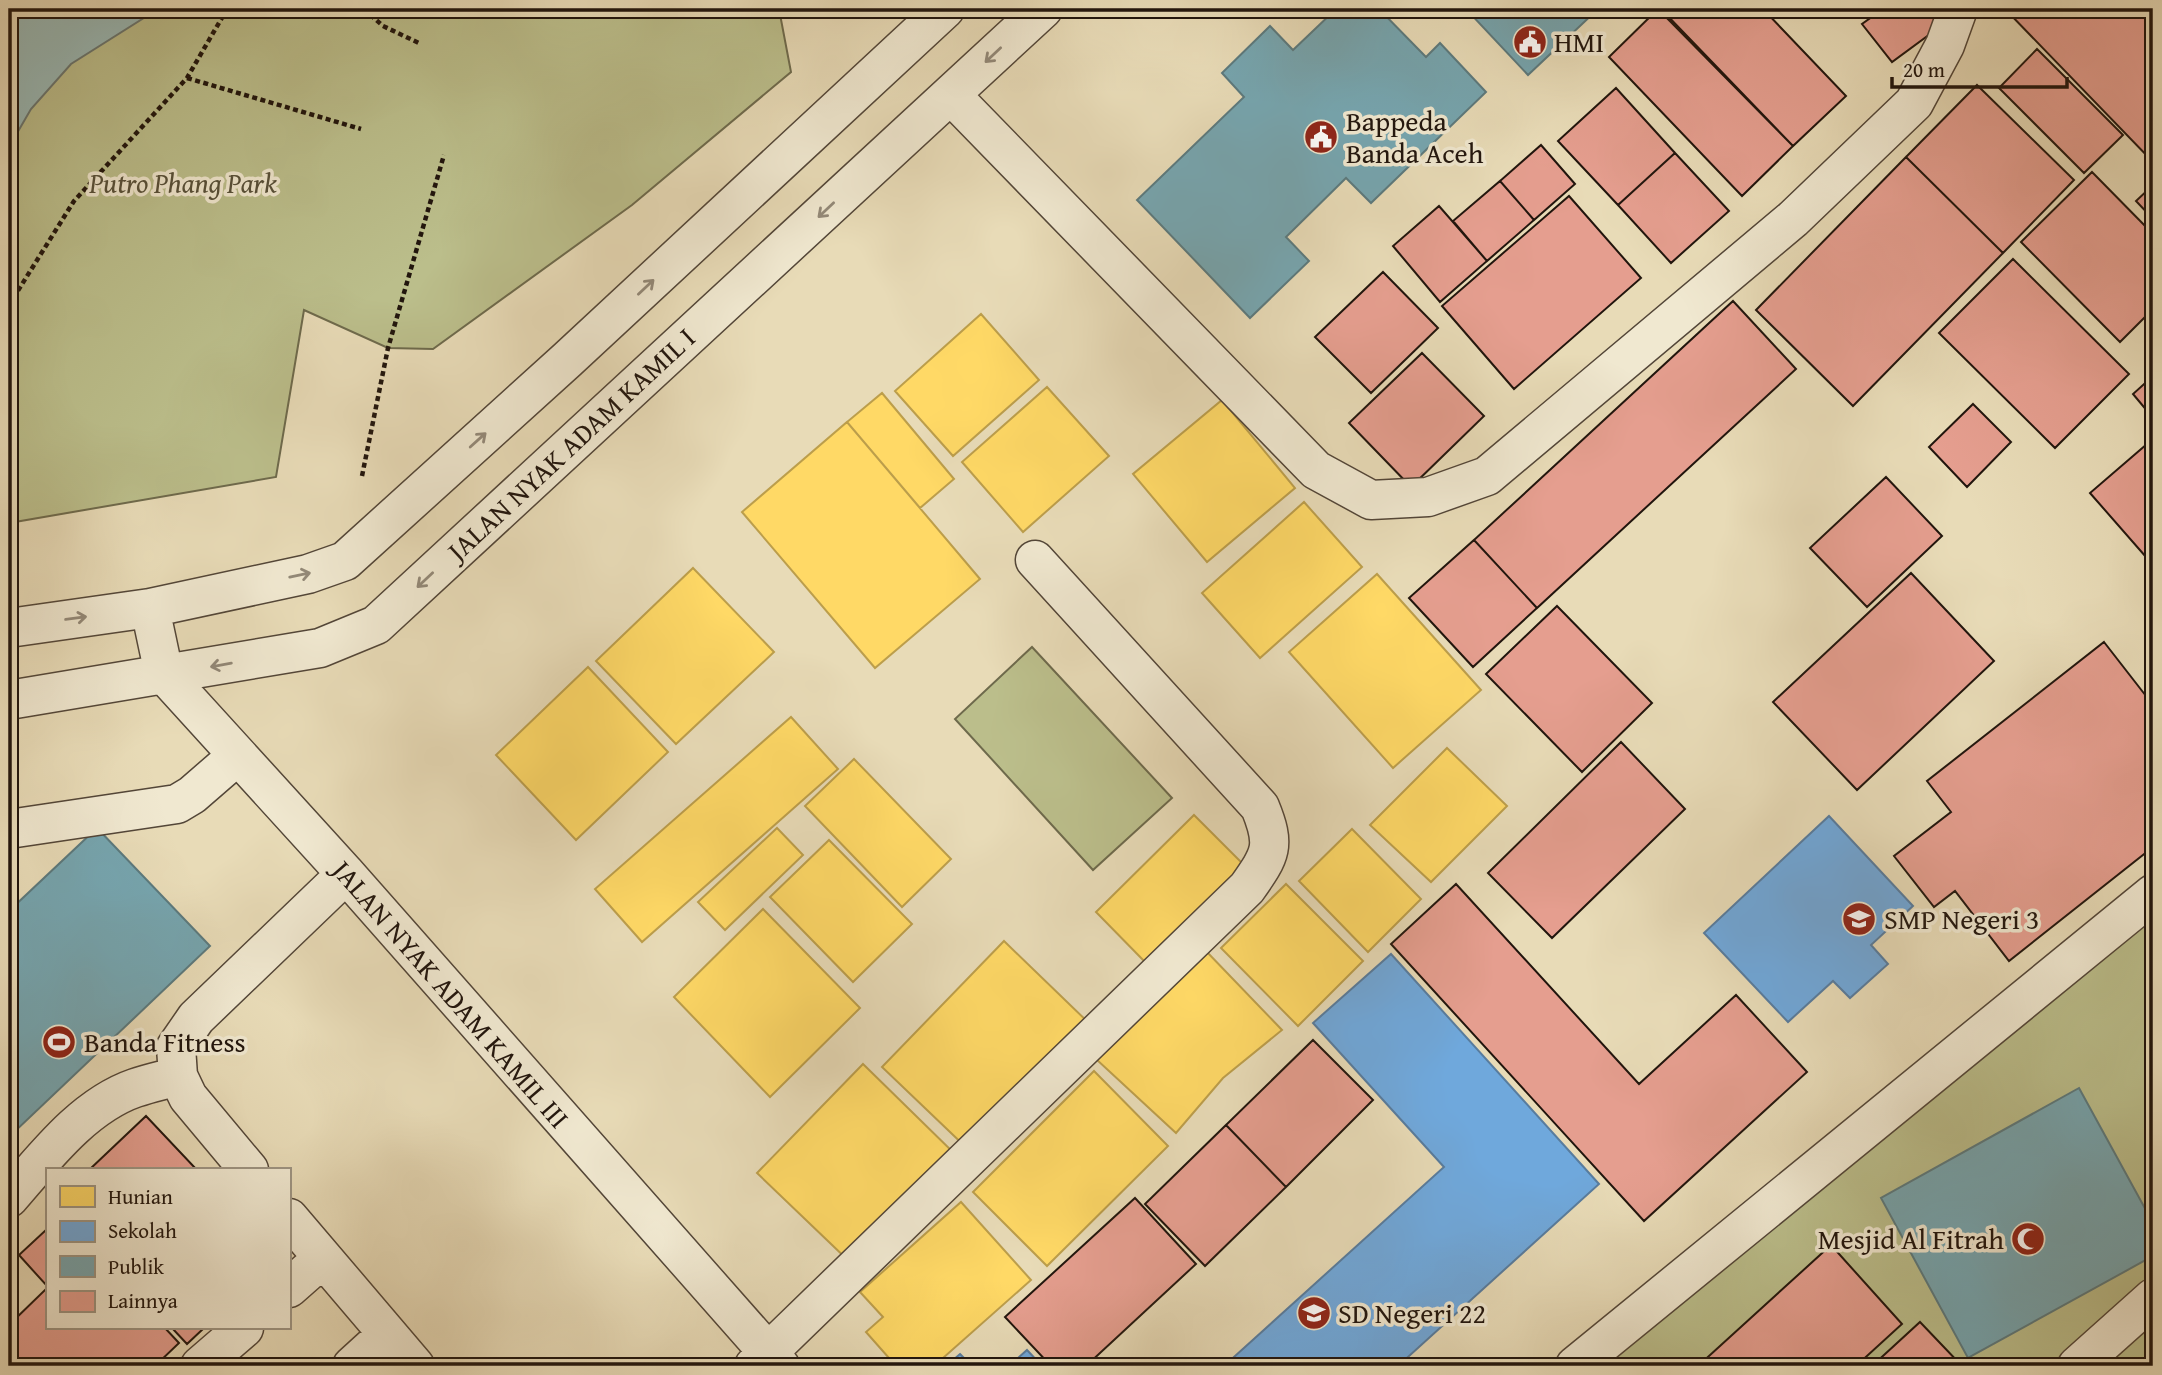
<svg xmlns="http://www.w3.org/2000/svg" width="2162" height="1375" font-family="'Gentium Book Plus',serif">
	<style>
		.green { fill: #bbbe8b; stroke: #6e6a4c; stroke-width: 2 }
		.water { fill: #99b9b6; stroke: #697772; stroke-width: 2 }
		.homes { fill: #ffd966; stroke: #bc9e4b; stroke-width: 2 }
		.schools { fill: #6fa8dc; stroke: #587c9e; stroke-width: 2 }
		.public { fill: #76a5af; stroke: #5c7a7e; stroke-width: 2 }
		.building { fill: #e59e8f; stroke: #21150d; stroke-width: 2 }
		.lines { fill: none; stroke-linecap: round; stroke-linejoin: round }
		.minor-casing { stroke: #534638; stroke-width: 41 }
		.path { stroke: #21150d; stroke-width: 4.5; stroke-dasharray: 5 3.5; stroke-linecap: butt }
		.minor { stroke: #f0e8d0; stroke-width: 38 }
		.oneway { stroke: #938978 }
		.labels { text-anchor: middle; stroke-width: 7; stroke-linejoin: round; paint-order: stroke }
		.poi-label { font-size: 28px; fill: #21150d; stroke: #f0e8d0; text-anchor: start }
		.park-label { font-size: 28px; font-style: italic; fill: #575039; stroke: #f0e8d0 }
		.street-label { font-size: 28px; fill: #21150d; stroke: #f0e8d0 }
	</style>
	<rect width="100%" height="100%" fill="#e8dbb7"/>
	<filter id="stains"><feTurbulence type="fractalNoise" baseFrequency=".00286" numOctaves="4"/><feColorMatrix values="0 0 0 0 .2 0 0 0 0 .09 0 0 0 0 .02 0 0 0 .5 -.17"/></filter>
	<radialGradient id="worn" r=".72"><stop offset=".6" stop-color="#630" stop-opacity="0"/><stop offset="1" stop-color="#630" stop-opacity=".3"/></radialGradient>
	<path class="green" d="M9 9H779L791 72 632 205 433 349 388 348 304 310 276 477 9 523Z
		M1032 647 1172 798 1093 870 955 719Z
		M2153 895V1366H1605Z"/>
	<path class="water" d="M9 9H158L71 64 31 109 9 147Z"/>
	<path class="homes" d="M981 314 1039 380 953 456 895 391Z
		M1047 387 1109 456 1023 532 962 462Z
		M882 393 954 479 920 508 847 422Z
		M1222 400 1295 488 1207 562 1133 474Z
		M847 422 980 579 875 668 742 512Z
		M1304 502 1362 567 1260 658 1202 593Z
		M693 568 774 652 676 744 596 661Z
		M1377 574 1481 690 1393 768 1289 652Z
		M588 667 668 752 576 840 496 755Z
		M791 717 838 769 642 942 595 889Z
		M1447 748 1507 806 1431 882 1370 825Z
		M854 759 951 859 902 907 805 806Z
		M1194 815 1246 867 1147 964 1096 912Z
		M777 828 803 855 725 930 698 902Z
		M1352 829 1421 899 1368 952 1299 881Z
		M829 840 912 924 853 982 770 897Z
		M1286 884 1363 961 1298 1026 1221 948Z
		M763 909 860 1008 770 1097 674 997Z
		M1004 941 1094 1028 972 1153 882 1067Z
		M1206 951 1282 1030 1223 1078 1176 1133 1096 1059Z
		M863 1064 959 1158 853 1265 757 1173Z
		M1094 1071 1168 1146 1047 1266 973 1192Z
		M961 1202 1031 1280 934 1366H896L866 1332 883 1317 860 1292Z"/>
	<path class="schools" d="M1829 816 1913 906 1871 945 1888 964 1850 998 1833 981 1788 1022 1704 933Z
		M1391 954 1599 1184 1398 1366H1224L1444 1167 1313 1023Z
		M1027 1350 1042 1366H1009Z
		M960 1354 972 1366H946Z"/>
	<path class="public" d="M1336 9H1379L1426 57 1440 43 1486 92 1371 203 1346 178 1286 237 1309 261 1250 318 1137 200 1244 97 1222 73 1270 26 1293 50Z
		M1466 9H1598L1528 75Z
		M97 828 210 946 9 1137V911Z
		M2079 1088 2153 1223V1256L1968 1358 1881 1198Z"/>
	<path class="building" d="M1658 9 1793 146 1742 196 1609 57Z
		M1661 9H1763L1846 96 1793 146Z
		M1883 9H1935L1945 23 1892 62 1862 24Z
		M2005 9H2153V162Z
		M2037 49 2123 135 2084 173 1999 88Z
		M1977 85 2074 180 2003 253 1906 157Z
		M1616 88 1675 153 1618 205 1558 141Z
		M1541 145 1575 184 1534 220 1500 181Z
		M1675 153 1729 211 1671 263 1618 205Z
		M1906 157 2003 253 1853 406 1756 310Z
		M2092 172 2153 234V309L2120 342 2021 242Z
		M1500 181 1534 220 1487 261 1453 221Z
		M2153 185V219L2136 201Z
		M1569 196 1641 278 1514 389 1442 306Z
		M1439 206 1487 261 1440 302 1393 246Z
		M2013 259 2129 374 2055 448 1939 333Z
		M1383 272 1438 328 1371 393 1315 337Z
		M1733 301 1796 369 1537 608 1474 540Z
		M1422 353 1484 416 1411 487 1349 423Z
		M2153 376V418L2133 394Z
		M1973 404 2011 442 1967 487 1929 447Z
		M2147 444 2153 452V565L2090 493Z
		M1886 477 1942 536 1867 607 1810 548Z
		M1474 540 1537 608 1473 667 1409 598Z
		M1911 573 1994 661 1857 790 1773 702Z
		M1557 606 1652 703 1582 772 1486 674Z
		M2104 642 2153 705V847L2009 961 1955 891 1934 907 1894 856 1951 812 1927 781Z
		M1621 742 1685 809 1552 938 1488 873Z
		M1456 884 1639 1084 1736 995 1807 1072 1644 1221 1391 944Z
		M1313 1040 1373 1100 1286 1187 1226 1125Z
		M146 1116 197 1170H89Z
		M1226 1125 1286 1187 1205 1266 1145 1204Z
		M1135 1198 1196 1264 1086 1366H1051L1005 1317Z
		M47 1229V1286L19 1255Z
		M1831 1245 1902 1324 1856 1366H1698Z
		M47 1288V1328H165L179 1343 155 1366H9V1325Z
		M1920 1322 1962 1366H1872Z
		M172 1328H204L187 1344Z"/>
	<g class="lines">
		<g class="minor-casing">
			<path id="minor" d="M951 95 1316 470 1371 500 1428 497 1487 476 1793 219 1914 103 1945 45 1958 9
				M150 608 164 674 346 874 780 1366
				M9 628 150 608 308 574 345 561 567 360 945 9
				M9 700 320 648 376 625 1043 9
				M9 829 177 804 192 795 237 756
				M249 1170 188 1097 178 1076 176 1047 196 1018 346 874
				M9 1198C44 1158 83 1106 135 1088 149 1083 164 1080 178 1076
				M289 1218 415 1366
				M289 1288 323 1258
				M200 1366 244 1328
				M352 1366 386 1335
				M754 1366 1247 888C1271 854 1276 846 1260 807L1035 560
				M1575 1366 2153 894
				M2077 1366 2153 1298"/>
		</g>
		<path class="path" d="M364 9 383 26 421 44
			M187 78 361 129
			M9 305 74 201 187 78 227 9
			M362 476 388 348 444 155"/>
		<use href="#minor" class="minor"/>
	</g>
	<defs><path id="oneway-shaft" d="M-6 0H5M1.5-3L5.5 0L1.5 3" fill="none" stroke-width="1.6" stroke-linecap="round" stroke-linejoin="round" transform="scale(1.75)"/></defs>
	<g class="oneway">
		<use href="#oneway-shaft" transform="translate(993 55) rotate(137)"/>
		<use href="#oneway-shaft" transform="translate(826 210) rotate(137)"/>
		<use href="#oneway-shaft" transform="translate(646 287) rotate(-43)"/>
		<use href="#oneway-shaft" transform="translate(478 440) rotate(-42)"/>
		<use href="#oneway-shaft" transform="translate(300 575) rotate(-12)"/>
		<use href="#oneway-shaft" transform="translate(425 580) rotate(137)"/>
		<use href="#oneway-shaft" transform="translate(76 618) rotate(-8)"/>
		<use href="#oneway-shaft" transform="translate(221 665) rotate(170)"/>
	</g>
	<defs>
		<g id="civic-disc" transform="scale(1.75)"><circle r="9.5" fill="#8f2418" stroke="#f0e8d0"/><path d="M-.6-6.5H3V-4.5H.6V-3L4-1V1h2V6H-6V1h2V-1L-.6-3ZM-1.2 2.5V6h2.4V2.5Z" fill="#fff"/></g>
		<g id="school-disc" transform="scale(1.75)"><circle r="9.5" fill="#8f2418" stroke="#f0e8d0"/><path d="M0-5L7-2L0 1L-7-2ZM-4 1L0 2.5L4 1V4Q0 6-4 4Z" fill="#fff"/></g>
		<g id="stadium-disc" transform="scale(1.75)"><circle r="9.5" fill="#8f2418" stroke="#f0e8d0"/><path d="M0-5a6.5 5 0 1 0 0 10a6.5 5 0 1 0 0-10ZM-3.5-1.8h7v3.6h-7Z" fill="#fff"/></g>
		<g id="mosque-disc" transform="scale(1.75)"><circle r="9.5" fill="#8f2418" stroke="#f0e8d0"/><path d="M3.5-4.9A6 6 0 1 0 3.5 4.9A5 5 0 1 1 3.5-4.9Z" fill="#fff"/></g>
	</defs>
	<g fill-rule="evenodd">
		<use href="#civic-disc" x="1530" y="42"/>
		<use href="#civic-disc" x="1321" y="137"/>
		<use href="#school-disc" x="1859" y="919"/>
		<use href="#stadium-disc" x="59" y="1042"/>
		<use href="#mosque-disc" x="2028" y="1239"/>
		<use href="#school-disc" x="1314" y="1313"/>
	</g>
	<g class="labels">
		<g class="poi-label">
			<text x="1554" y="52">HMI</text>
			<text x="1346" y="131">Bappeda<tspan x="1346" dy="32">Banda Aceh</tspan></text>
			<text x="1884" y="929">SMP Negeri 3</text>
			<text x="84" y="1052">Banda Fitness</text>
			<text x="2004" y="1249" text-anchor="end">Mesjid Al Fitrah</text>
			<text x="1338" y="1323">SD Negeri 22</text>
		</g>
		<g class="park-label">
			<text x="183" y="193">Putro Phang Park</text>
		</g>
		<g class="street-label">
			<text transform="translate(571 444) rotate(-43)" y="10">JALAN NYAK ADAM KAMIL I</text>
			<text transform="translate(451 994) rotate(49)" y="10">JALAN NYAK ADAM KAMIL III</text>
		</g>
	</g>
	<rect width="2162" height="1375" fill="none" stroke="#e8dbb7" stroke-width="35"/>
	<rect x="10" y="10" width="2141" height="1354" fill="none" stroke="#21150d" stroke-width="3.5"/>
	<rect x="18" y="18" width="2127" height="1340" fill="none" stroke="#21150d" stroke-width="2"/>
	<rect x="46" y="1168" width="245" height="161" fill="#f0e8d0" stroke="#9d9482" stroke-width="2"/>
	<rect x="60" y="1186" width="35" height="21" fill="#ffd966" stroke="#9d9482" stroke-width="2"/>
	<text x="108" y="1204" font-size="21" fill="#21150d">Hunian</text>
	<rect x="60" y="1221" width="35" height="21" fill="#6fa8dc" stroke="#9d9482" stroke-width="2"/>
	<text x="108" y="1238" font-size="21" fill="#21150d">Sekolah</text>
	<rect x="60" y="1256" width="35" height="21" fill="#76a5af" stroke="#9d9482" stroke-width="2"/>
	<text x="108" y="1274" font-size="21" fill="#21150d">Publik</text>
	<rect x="60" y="1291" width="35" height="21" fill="#e59e8f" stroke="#9d9482" stroke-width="2"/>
	<text x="108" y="1308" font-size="21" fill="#21150d">Lainnya</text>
	<path d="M1892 77v10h175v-10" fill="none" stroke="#21150d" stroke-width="3.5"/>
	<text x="1903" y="77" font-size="21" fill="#21150d" stroke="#f0e8d0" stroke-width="5" paint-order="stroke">20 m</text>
	<rect width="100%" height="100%" filter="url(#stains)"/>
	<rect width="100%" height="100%" fill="url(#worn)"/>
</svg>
